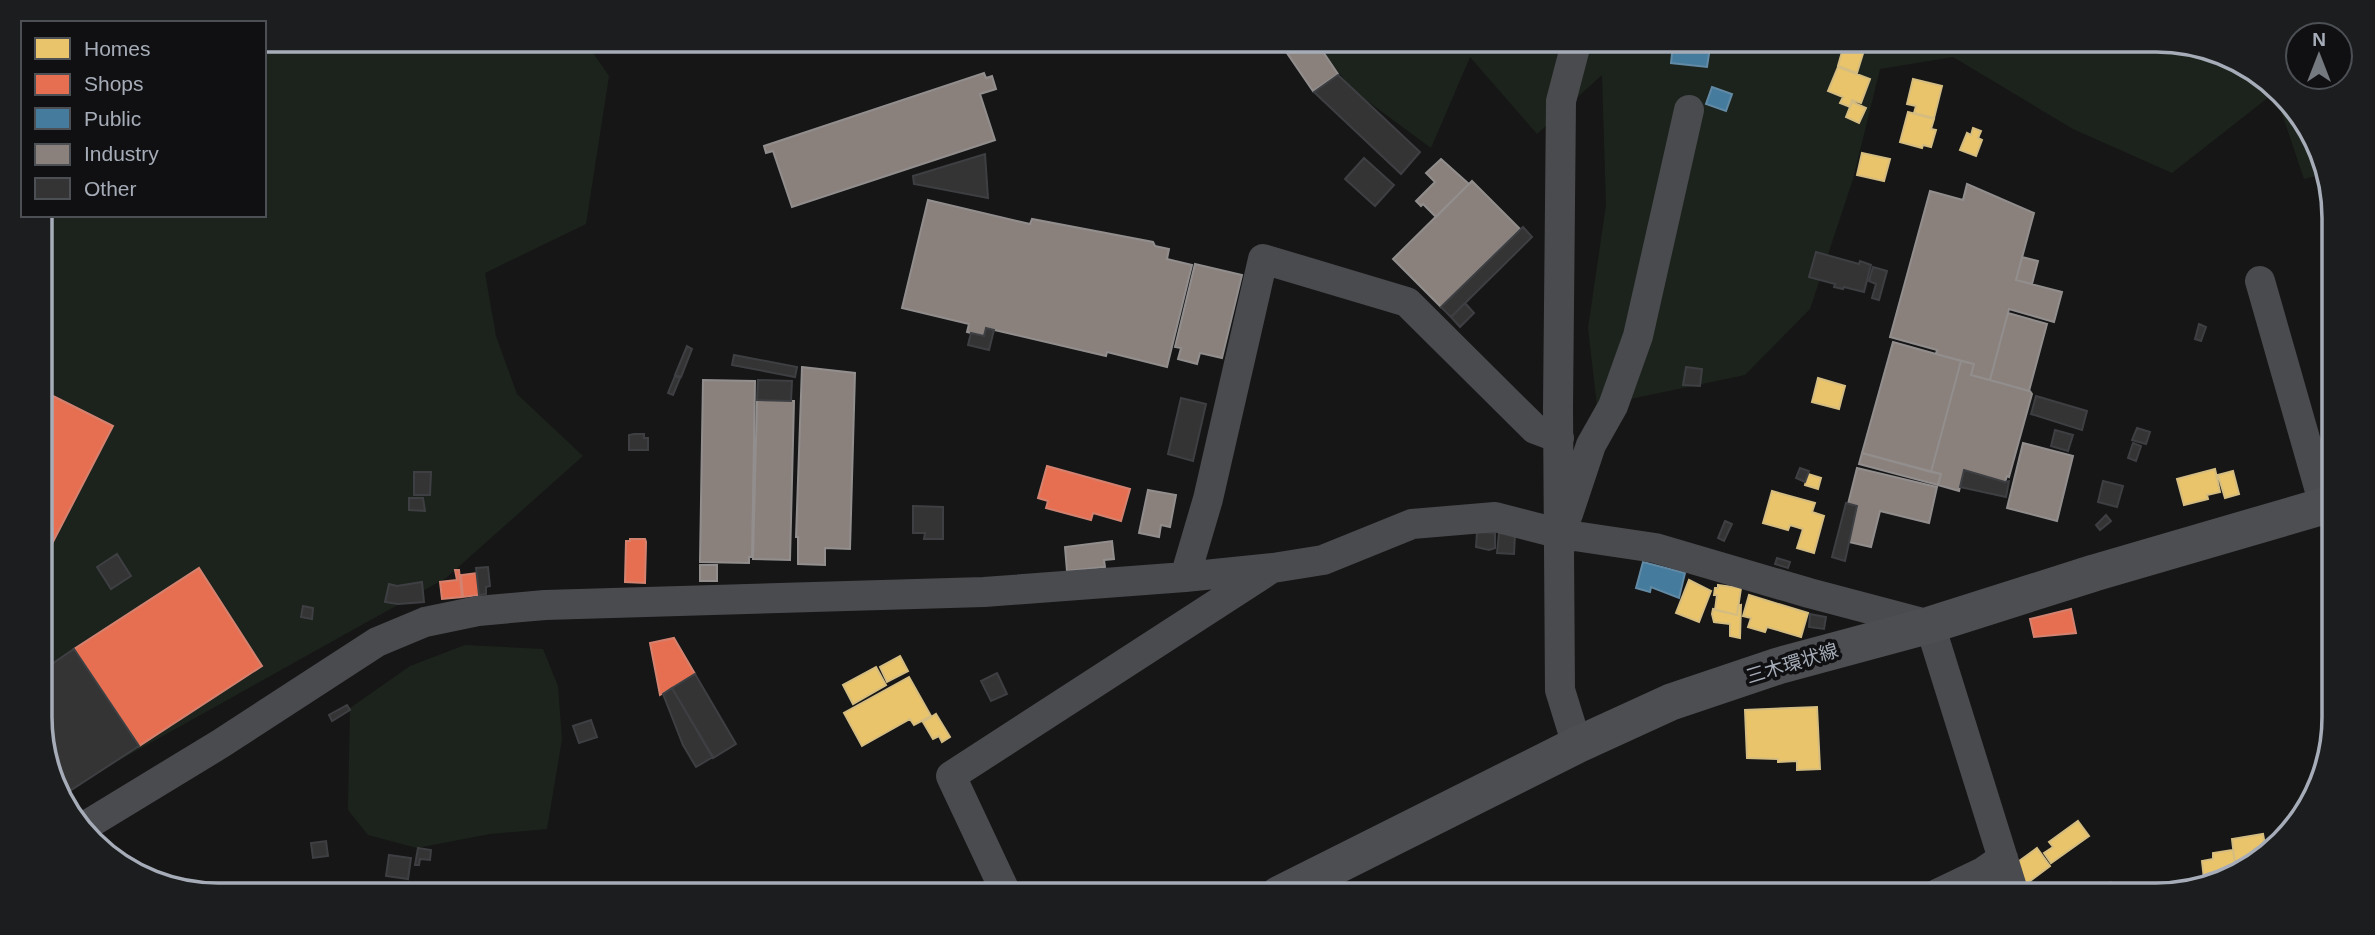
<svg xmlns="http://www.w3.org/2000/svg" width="2375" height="935" font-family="Arial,'Noto Sans JP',sans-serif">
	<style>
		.green { fill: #1c231c }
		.homes { fill: #e9c46a; stroke: #d5bd81; stroke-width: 2 }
		.shops { fill: #e76f51; stroke: #d48270; stroke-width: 2 }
		.public { fill: #457b9d; stroke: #628aa5; stroke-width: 2 }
		.industry { fill: #8a817c; stroke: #928e8e; stroke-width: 2 }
		.building { fill: #343435; stroke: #3e3f42; stroke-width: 2 }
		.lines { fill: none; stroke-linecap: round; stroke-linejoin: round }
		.minor { stroke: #4a4b4f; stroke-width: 30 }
		.major { stroke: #4c4e51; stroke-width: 37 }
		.labels { text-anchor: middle; stroke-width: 7; stroke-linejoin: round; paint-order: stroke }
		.street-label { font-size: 19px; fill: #a6adb8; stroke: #101012 }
		.rim { fill: none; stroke: #a6adb8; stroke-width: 3.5 }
	</style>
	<rect width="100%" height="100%" fill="#161616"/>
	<path class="green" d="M264 40H584L609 76 586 224 485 273 496 336 517 394 583 456 446 578 66 790 44 749 41 215H264Z
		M1315 40H2156L2214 50 2274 93 2172 173 2073 129 1953 57 1880 69 1853 179 1810 309 1745 375 1597 406 1588 328 1606 205 1602 75 1537 134 1470 57 1431 148 1351 89Z
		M2275 93 2298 110 2325 174 2304 179Z
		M465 645 543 649 558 686 562 739 547 829 490 834 417 848 368 835 348 810 350 708 410 666Z"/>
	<path class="homes" d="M1849 40 1865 47 1857 73 1838 66 1844 45 1846 46Z
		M1838 67 1870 79 1861 103 1852 100 1850 107 1840 103 1843 97 1828 91Z
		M1913 79 1942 86 1934 118 1914 113 1916 106 1907 104Z
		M1852 102 1866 108 1859 123 1846 117Z
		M1908 112 1934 119 1931 129 1936 130 1931 147 1923 145 1922 148 1900 142Z
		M1973 128 1981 131 1978 138 1982 140 1976 156 1960 150 1967 133 1971 135Z
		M1862 153 1890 159 1884 181 1857 175Z
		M1818 378 1845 386 1839 409 1812 402Z
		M2215 469 2220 492 2207 495 2208 499 2184 505 2177 479Z
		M2233 471 2239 494 2225 498 2218 475Z
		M1808 474 1821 478 1818 489 1805 485Z
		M1772 491 1815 503 1812 512 1824 516 1814 553 1797 548 1803 529 1790 525 1788 530 1763 523Z
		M1689 580 1711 591 1699 622 1676 613Z
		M1718 585 1741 588 1737 615 1715 610 1717 595H1714L1715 588H1718Z
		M1749 595 1808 613 1801 637 1767 627 1765 632 1748 627 1751 618 1743 616Z
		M1741 605 1740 638 1730 636V624L1714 622 1712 614 1713 609 1737 615 1738 606Z
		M900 656 908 671 887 682 880 667Z
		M876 667 886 685 853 704 843 685Z
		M909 677 931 716 914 725 910 719 862 746 844 713Z
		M1817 707 1820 769 1797 770V761L1778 762V759L1747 758 1745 710Z
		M936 714 950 737 942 742 939 736 933 739 923 722Z
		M2078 821 2089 836 2051 863 2044 853 2053 847 2049 842Z
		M2263 834 2267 856 2265 858 2235 865 2232 839Z
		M2037 848 2050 866 2026 884 2015 864Z
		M2233 850 2236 869 2221 872V874L2204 879 2202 861 2213 859V853Z"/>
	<path class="shops" d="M53 396 113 426 43 561 42 418Z
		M1047 466 1130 489 1121 521 1093 513 1091 520 1046 508 1048 501 1038 498Z
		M630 539H645L646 542 645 583 625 582 626 541H630Z
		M199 568 262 666 139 746 74 649Z
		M455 570H459L462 597 442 599 440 582 457 580Z
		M477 573 479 595 463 597 461 575Z
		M2071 609 2076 633 2034 637 2030 619Z
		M674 638 695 674 660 695 650 643Z"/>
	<path class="public" d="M1683 40H1722L1721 48 1710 47 1707 67 1671 63 1673 44 1683 45Z
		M1712 87 1732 94 1726 111 1706 104Z
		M1643 562 1685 573 1679 598 1651 587 1650 592 1636 588Z"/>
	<path class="industry" d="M1278 40H1315L1338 74 1313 91Z
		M984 73 986 78 992 76 996 89 980 94 995 140 792 207 773 151 766 153 764 146Z
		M1441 159 1469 184 1436 217 1423 204 1421 206 1416 201 1435 182 1426 173Z
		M1472 181 1520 229 1441 307 1393 259Z
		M1967 184 2034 213 2016 280 2062 292 2054 322 2009 309 1990 380 1971 375 1974 364 1936 354 1937 350 1890 337 1930 191 1963 200Z
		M928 200 1030 224 1032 219 1153 242 1155 246 1169 249 1167 259 1192 265 1167 367 1107 352 1106 356 986 328 984 336 967 332 969 324 902 308Z
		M2022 257 2038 261 2032 284 2016 280Z
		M1195 264 1242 275 1222 358 1200 353 1197 364 1178 359 1181 348 1175 347Z
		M2008 313 2047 324 2029 391 1990 380Z
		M1893 342 1961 361 1931 472 1862 453Z
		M1961 361 1974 364 1971 375 2030 391 2032 394 2009 477 2007 476 2005 482 1964 470 1959 491 1938 485 1941 474 1931 472Z
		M802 367 855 373 850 549 825 548V565L798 564V537H796Z
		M703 380 755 381 752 557H749V563L700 562Z
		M757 400 794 401 790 560 753 559Z
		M2023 443 2073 456 2057 521 2007 508Z
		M1862 453 1941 474 1938 485 1859 464Z
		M1857 468 1937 487 1929 523 1880 511 1871 547 1849 542 1857 506 1848 504Z
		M1148 490 1176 495 1170 527 1161 525 1159 537 1139 533Z
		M1112 541 1114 559 1104 560 1105 567 1067 571 1065 547Z
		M700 565H717V581H700Z
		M215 886 217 894 190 890Z"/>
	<path class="building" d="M1338 75 1420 152 1401 174 1314 92Z
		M985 154 988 198 914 184 913 176Z
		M1364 158 1394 185 1375 206 1345 179Z
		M1523 227 1532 237 1451 317 1441 307Z
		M1816 252 1859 264 1860 261 1871 265 1864 292 1844 287 1843 289 1834 287 1835 284 1809 277Z
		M1873 267 1887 271 1879 300 1872 298 1876 284 1869 281Z
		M1465 303 1474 313 1460 327 1451 317Z
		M2199 324 2206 327 2201 341 2195 339Z
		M986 328 994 330 989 350 968 345 971 333 984 336Z
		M687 346 692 349 681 377 675 375Z
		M734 355 797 367 795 377 732 365Z
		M1686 367 1702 369 1700 386 1683 385Z
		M675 376 680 378 673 395 668 393Z
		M758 380 792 381 791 401 757 400Z
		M2036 396 2087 411 2082 430 2031 414Z
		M1181 398 1206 404 1193 461 1168 454Z
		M2137 428 2150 432 2146 444 2132 440Z
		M2055 430 2073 435 2068 451 2051 446Z
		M634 434H644V438H648V450H629V435Z
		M2133 443 2141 446 2136 461 2128 458Z
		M1800 468 1809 471 1805 482 1796 478Z
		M1964 470 2005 482 2009 481 2006 497 1960 487Z
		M414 472H431L430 495H414Z
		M2103 481 2123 486 2117 507 2098 502Z
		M409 498H423L425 511 409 510Z
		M1846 503 1857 506 1845 561 1832 557Z
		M913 506 943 507V539H924L925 533H913Z
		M2106 515 2111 521 2100 530 2096 525Z
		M1725 521 1732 524 1724 541 1718 538Z
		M1477 532 1495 533V548L1489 550 1476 547Z
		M1499 533 1515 534 1514 554 1497 553Z
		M117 554 131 576 111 589 97 567Z
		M1777 558 1790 562 1788 568 1775 564Z
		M488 567 490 586 486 587V594L479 595 476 568Z
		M422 582 424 602 398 604 385 602 389 584 397 586Z
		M303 606 313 608 312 619 301 617Z
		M1810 614 1826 617 1824 629 1809 627Z
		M74 649 139 746 65 794 44 751 43 670Z
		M997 673 1007 694 991 701 981 681Z
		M695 674 736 744 713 758 672 688Z
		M672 688 713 757 696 767 683 745 663 694Z
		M347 705 350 710 332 721 329 715Z
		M591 720 597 737 579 743 573 726Z
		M326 841 328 856 313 858 311 843Z
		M418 848 431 850 430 860 420 859 419 865H415Z
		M389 855 411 858 408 879 386 876Z
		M2111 882 2116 894H2088L2087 891Z"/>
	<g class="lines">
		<path class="minor" d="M2260 281 2324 505
			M1568 514 1591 445 1613 406 1638 336 1689 110
			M1185 577 1208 499 1263 259 1407 302 1535 429 1559 438
			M1577 745 1560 690 1558 408 1561 101 1577 40
			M82 828 220 744 377 642 425 622 478 611 545 605 984 592 1185 577 1273 568 1323 560 1412 524 1495 517 1561 534 1655 548 1809 593 1930 625 2014 894
			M1937 894 1983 872 2003 858
			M1007 895 951 776 1269 570"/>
		<path class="major" d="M1278 895 1577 745 1671 702 1778 666 1930 625 2094 573 2334 503"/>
	</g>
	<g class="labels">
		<g class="street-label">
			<text transform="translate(1792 663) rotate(-17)" y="7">三木環状線</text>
		</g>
	</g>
	<path d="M0 0H2375V935H0ZM218 52H2156A166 166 0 0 1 2322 218V717A166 166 0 0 1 2156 883H218A166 166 0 0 1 52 717V218A166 166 0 0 1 218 52Z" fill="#1c1d1f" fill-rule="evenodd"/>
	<path class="rim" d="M218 52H2156A166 166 0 0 1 2322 218V717A166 166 0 0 1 2156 883H218A166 166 0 0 1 52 717V218A166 166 0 0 1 218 52Z"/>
	<rect x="21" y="21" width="245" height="196" fill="#101012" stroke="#4c4f54" stroke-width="2"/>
	<rect x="35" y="38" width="35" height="21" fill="#e9c46a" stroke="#4c4f54" stroke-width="2"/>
	<text x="84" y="56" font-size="21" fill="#a6adb8">Homes</text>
	<rect x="35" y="74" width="35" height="21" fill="#e76f51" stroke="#4c4f54" stroke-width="2"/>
	<text x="84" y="91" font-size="21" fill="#a6adb8">Shops</text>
	<rect x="35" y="108" width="35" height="21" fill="#457b9d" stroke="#4c4f54" stroke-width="2"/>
	<text x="84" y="126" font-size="21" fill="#a6adb8">Public</text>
	<rect x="35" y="144" width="35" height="21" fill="#8a817c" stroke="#4c4f54" stroke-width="2"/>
	<text x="84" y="161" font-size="21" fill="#a6adb8">Industry</text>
	<rect x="35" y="178" width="35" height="21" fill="#343435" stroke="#4c4f54" stroke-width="2"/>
	<text x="84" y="196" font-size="21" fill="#a6adb8">Other</text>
	<g transform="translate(2319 56)"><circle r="33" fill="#101012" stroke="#4c4f54" stroke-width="2"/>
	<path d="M0-5L12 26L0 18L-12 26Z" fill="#74787f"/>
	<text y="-10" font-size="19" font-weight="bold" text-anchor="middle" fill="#a6adb8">N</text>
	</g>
</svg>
